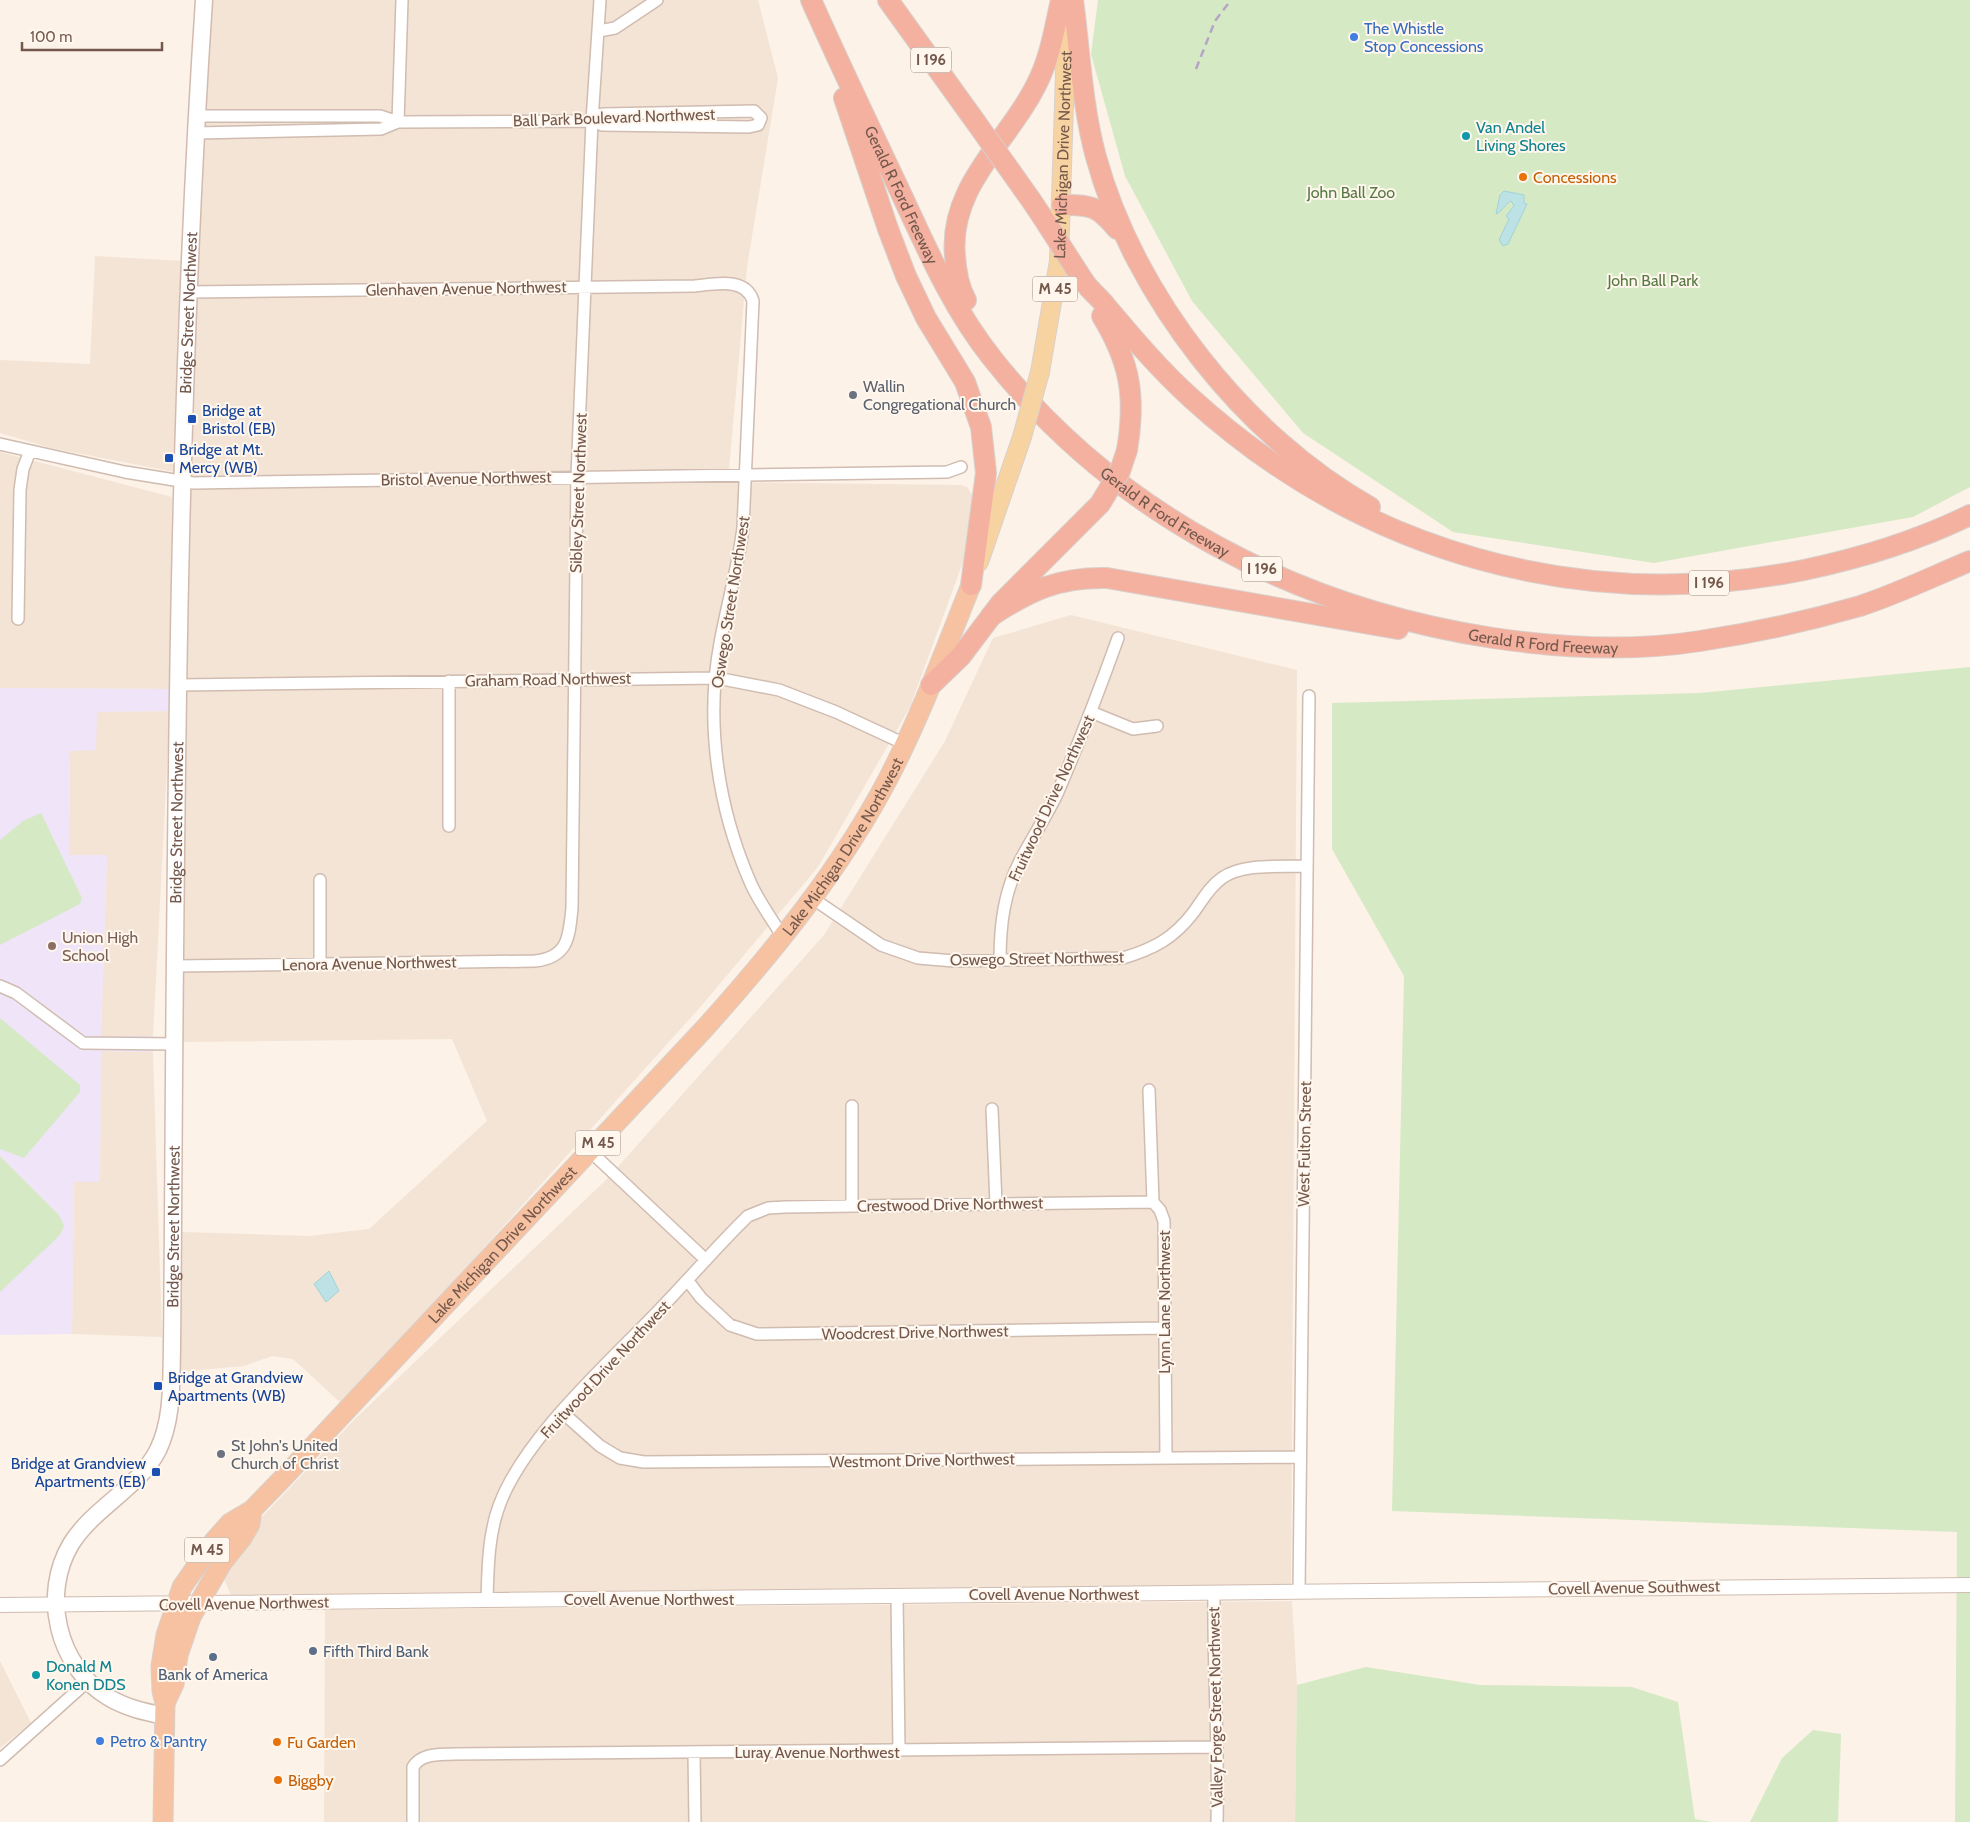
<svg xmlns="http://www.w3.org/2000/svg" width="1970" height="1822" font-family="Cabin,sans-serif">
	<style>
		.residential { fill: #f3e4d6 }
		.education { fill: #efe4f8 }
		.green { fill: #d6e9c5 }
		.water { fill: #bce2e5; stroke: #a2d2d7 }
		.lines { fill: none; stroke-linecap: round; stroke-linejoin: round }
		.minor-casing { stroke: #d0bcb0; stroke-width: 14 }
		.tertiary-casing { stroke: #d0bcb0; stroke-width: 16 }
		.secondary-casing { stroke: #d2bbae; stroke-width: 19 }
		.primary-casing { stroke: #d8d0cd; stroke-width: 20 }
		.trunk-casing { stroke: #d8d0cd; stroke-width: 21 }
		.motorway-casing { stroke: #d8d0cd; stroke-width: 22 }
		.minor { stroke: #fff; stroke-width: 11 }
		.tertiary { stroke: #fff; stroke-width: 14 }
		.secondary { stroke: #fff; stroke-width: 16 }
		.primary { stroke: #f8d3a2; stroke-width: 18 }
		.trunk { stroke: #f6c2a1; stroke-width: 19 }
		.motorway { stroke: #f4b1a0; stroke-width: 20 }
		.rail { stroke: #b5a5c6; stroke-width: 2.5; stroke-dasharray: 8 5; stroke-linecap: butt }
		.primary-bridge-casing { stroke: #d8d0cd; stroke-width: 20; stroke-linecap: butt }
		.motorway-bridge-casing { stroke: #d8d0cd; stroke-width: 22; stroke-linecap: butt }
		.primary-bridge { stroke: #f8d3a2; stroke-width: 18 }
		.motorway-bridge { stroke: #f4b1a0; stroke-width: 20 }
		.shop-dot { fill: #3f7fe0; stroke: #fff7ed; stroke-width: 2 }
		.culture-dot { fill: #0f9aa8; stroke: #fff7ed; stroke-width: 2 }
		.food-dot { fill: #e8710a; stroke: #fff7ed; stroke-width: 2 }
		.worship-dot { fill: #6b7280; stroke: #fff7ed; stroke-width: 2 }
		.transit-dot { fill: #1a4fb4; stroke: #fff7ed; stroke-width: 2 }
		.education-dot { fill: #8d6e63; stroke: #fff7ed; stroke-width: 2 }
		.service-dot { fill: #5c6f8a; stroke: #fff7ed; stroke-width: 2 }
		.labels { text-anchor: middle; stroke-width: 4; stroke-linejoin: round; paint-order: stroke }
		.shield { fill: #fff7ed; stroke: #9e887c; stroke-width: 1 }
		.shield-label { font-size: 15px; font-weight: bold; fill: #75584c }
		.shop-label { font-size: 16px; fill: #366cbe; stroke: #fff7ed; text-anchor: start }
		.street-label { font-size: 16px; fill: #75584c; stroke: #fff7ed }
		.culture-label { font-size: 16px; fill: #0d838f; stroke: #fff7ed; text-anchor: start }
		.food-label { font-size: 16px; fill: #c56008; stroke: #fff7ed; text-anchor: start }
		.park-label { font-size: 16px; fill: #577a44; stroke: #fff7ed }
		.worship-label { font-size: 16px; fill: #5b616d; stroke: #fff7ed; text-anchor: start }
		.transit-label { font-size: 16px; fill: #164399; stroke: #fff7ed; text-anchor: start }
		.education-label { font-size: 16px; fill: #785e54; stroke: #fff7ed; text-anchor: start }
		.service-label { font-size: 16px; fill: #4e5e75; stroke: #fff7ed; text-anchor: start }
	</style>
	<rect width="100%" height="100%" fill="#fcf2e7"/>
	<path class="residential" d="M208 0H758L778 78 747 267 728 482 960 485 967 487 974 497 971 530 963 562 910 707 818 867 702 1005 343 1405 293 1359 272 1356 244 1366 177 1372 182 1232 309 1236 369 1229 487 1121 452 1039 181 1042 188 465Z
		M95 256 184 261 175 472 51 448 0 433V360L90 364Z
		M0 452 172 497 170 689 0 688Z
		M1071 615 1297 670 1291 1584 1282 1587 231 1595 222 1575 227 1565 262 1517 355 1419 608 1178 824 935 945 741 993 638Z
		M170 711 153 1036H101L107 856 69 855 70 750 97 712Z
		M101 1051 153 1052 162 1337 72 1334 74 1182H100Z
		M1292 1601 1297 1685 1295 1822H324L325 1610Z
		M0 1661 31 1723 0 1748Z"/>
	<path class="education" d="M0 688 170 689V711L97 712 96 750 70 751 69 855H107L101 1036H153V1052L101 1051 100 1182H74L72 1334 0 1335Z"/>
	<path class="green" d="M1098 0H1970V487L1913 517 1654 563 1453 532 1303 433 1192 301 1125 176 1091 54Z
		M1970 667V1822H1955L1957 1532 1392 1511 1404 976 1332 849V703L1700 693Z
		M41 813 82 898 80 904 0 945V840L23 821Z
		M0 1018 80 1085V1092L24 1158 0 1149Z
		M0 1156 59 1215 64 1226 60 1235 0 1292Z
		M1366 1667 1480 1685 1632 1687 1678 1702 1695 1819 1712 1822H1295L1297 1685Z
		M1813 1730 1841 1734 1838 1822H1750L1782 1758Z"/>
	<path class="water" d="M1504 191 1524 195V203L1527 204 1508 244 1503 246 1499 240 1509 219 1506 216 1514 206 1511 201C1505 204 1503 211 1496 214L1500 195Z
		M329 1271 339 1291 326 1302 314 1284Z"/>
	<g class="lines">
		<g class="minor-casing">
			<path id="minor" d="M599 31 615 28 657 0
				M197 116H380L398 122
				M398 122 402 0
				M195 133 381 129 398 122 592 121 598 115 604 114 754 111 761 118 758 125 749 127 602 125 592 121
				M189 292 695 286C715 284 746 277 753 301L743 528C738 567 727 605 720 643 705 724 718 809 751 884 759 902 772 919 782 936
				M0 444 125 472 193 483 947 472 961 467
				M18 619 20 490 23 469 30 451
				M179 685 717 678 779 690 836 712 905 744
				M1091 712 1133 729 1157 726
				M449 826V681
				M320 880V963
				M812 898 881 945 918 958 954 961 1123 958C1153 949 1173 939 1193 913 1202 901 1209 887 1222 878 1243 863 1280 867 1305 866
				M1000 960C1000 925 1004 892 1020 861 1032 838 1046 817 1057 794 1079 743 1099 691 1118 638
				M176 966 535 961C569 957 569 936 572 908L577 476 592 121 600 0
				M0 986 16 993 83 1043 175 1044
				M1149 1090 1153 1202 1160 1210 1164 1221 1166 1457
				M992 1109 996 1203
				M590 1151 706 1260
				M852 1206V1106
				M688 1281 701 1298 730 1325 757 1334 1163 1328
				M562 1412 600 1446 620 1458 644 1462 1300 1457
				M1299 1592 1309 696
				M1214 1593C1213 1669 1219 1745 1217 1822
				M897 1595 899 1751
				M487 1600C488 1569 488 1536 499 1506 524 1437 611 1361 662 1307 691 1277 718 1245 748 1216L768 1208 785 1207 1153 1202
				M694 1753 695 1822
				M0 1760 88 1681
				M413 1822V1767C421 1753 439 1755 453 1754L1217 1747"/>
		</g>
		<g class="tertiary-casing">
			<path id="tertiary" d="M0 1605 1970 1585"/>
		</g>
		<g class="secondary-casing">
			<g id="secondary">
				<path id="s1" d="M165 1716C145 1712 126 1708 108 1697 57 1666 41 1594 71 1544 94 1507 138 1489 158 1450 173 1419 171 1382 172 1349 176 899 174 449 204 0"/>
			</g>
		</g>
		<g class="primary-casing">
			<g id="primary">
				<path id="s2" d="M1040 372 1059 261 1067 10"/>
				<path d="M979 562 1022 437"/>
			</g>
		</g>
		<g class="trunk-casing">
			<g id="trunk">
				<path d="M165 1703 174 1684 178 1655 191 1617 222 1563 242 1538 250 1524 252 1510"/>
				<path id="s3" d="M163 1822 165 1703 162 1691 161 1666 166 1635 182 1587 214 1541 230 1523 252 1510 283 1478 705 1028C774 951 841 869 889 777 921 715 945 650 971 585"/>
			</g>
		</g>
		<g class="motorway-casing">
			<g id="motorway">
				<path id="s4" d="M811 0C839 63 869 126 899 189 926 247 952 308 992 358 1115 514 1297 608 1493 638 1561 648 1631 652 1700 641 1753 633 1808 621 1860 606 1897 594 1934 576 1970 561"/>
				<path d="M888 0 975 121"/>
				<path d="M1073 0C1080 52 1082 106 1096 157 1134 296 1245 437 1370 507"/>
				<path d="M844 98 888 229 906 276 926 318 965 382 981 427 986 473 971 585"/>
				<path d="M1031 200 1047 224"/>
				<path d="M1062 205C1091 204 1099 207 1117 229"/>
				<path d="M1083 280C1089 290 1099 297 1106 306 1133 338 1160 370 1191 398 1360 552 1580 615 1804 570 1861 558 1917 541 1970 515"/>
				<path d="M966 300C958 286 956 271 955 256 948 184 1013 138 1040 77 1051 53 1055 26 1061 0"/>
				<path d="M1102 316C1130 362 1136 396 1127 450"/>
				<path d="M991 616C1031 590 1059 577 1107 578L1398 629"/>
				<path d="M931 685 961 656 1001 603 1100 504"/>
			</g>
		</g>
		<use href="#minor" class="minor"/>
		<use href="#tertiary" class="tertiary"/>
		<use href="#secondary" class="secondary"/>
		<use href="#primary" class="primary"/>
		<use href="#trunk" class="trunk"/>
		<use href="#motorway" class="motorway"/>
		<path class="rail" d="M1196 69 1215 21 1231 0"/>
		<g class="primary-bridge-casing">
			<path id="primary-bridge" d="M1022 437 1040 372"/>
		</g>
		<g class="motorway-bridge-casing">
			<path id="motorway-bridge" d="M975 121 1031 200
				M1047 224 1083 280
				M1100 504 1120 471 1127 450"/>
		</g>
		<use href="#primary-bridge" class="primary-bridge"/>
		<use href="#motorway-bridge" class="motorway-bridge"/>
	</g>
	<g class="shop-dot">
		<circle cx="1354" cy="37" r="5"/>
		<circle cx="100" cy="1741" r="5"/>
	</g>
	<g class="culture-dot">
		<circle cx="1466" cy="136" r="5"/>
		<circle cx="36" cy="1675" r="5"/>
	</g>
	<g class="food-dot">
		<circle cx="1523" cy="177" r="5"/>
		<circle cx="277" cy="1742" r="5"/>
		<circle cx="278" cy="1780" r="5"/>
	</g>
	<g class="worship-dot">
		<circle cx="853" cy="395" r="5"/>
		<circle cx="221" cy="1454" r="5"/>
	</g>
	<g class="transit-dot">
		<rect x="187" y="414" width="10" height="10" rx="2.5"/>
		<rect x="164" y="453" width="10" height="10" rx="2.5"/>
		<rect x="153" y="1381" width="10" height="10" rx="2.5"/>
		<rect x="151" y="1467" width="10" height="10" rx="2.5"/>
	</g>
	<circle class="education-dot" cx="52" cy="946" r="5"/>
	<g class="service-dot">
		<circle cx="313" cy="1651" r="5"/>
		<circle cx="213" cy="1657" r="5"/>
	</g>
	<g class="labels">
		<g class="shield">
			<rect x="911" y="47.5" width="40" height="25" rx="4"/>
			<rect x="1032.5" y="276.5" width="45" height="25" rx="4"/>
			<rect x="1242" y="556.5" width="40" height="25" rx="4"/>
			<rect x="1689" y="570.5" width="40" height="25" rx="4"/>
			<rect x="575.5" y="1130.5" width="45" height="25" rx="4"/>
			<rect x="184.5" y="1537.5" width="45" height="25" rx="4"/>
		</g>
		<g class="shield-label">
			<text x="931" y="65">I 196</text>
			<text x="1055" y="294">M 45</text>
			<text x="1262" y="574">I 196</text>
			<text x="1709" y="588">I 196</text>
			<text x="598" y="1148">M 45</text>
			<text x="207" y="1555">M 45</text>
		</g>
		<g class="shop-label">
			<text x="1364" y="34">The Whistle<tspan x="1364" dy="18">Stop Concessions</tspan></text>
			<text x="110" y="1747">Petro &amp; Pantry</text>
		</g>
		<g class="street-label">
			<text transform="translate(614 117) rotate(-2)" y="6">Ball Park Boulevard Northwest</text>
			<text dy="6" stroke="none"><textPath href="#s2" startOffset="219">Lake Michigan Drive Northwest</textPath></text>
			<text dy="6" stroke="none"><textPath href="#s4" startOffset="215">Gerald R Ford Freeway</textPath></text>
			<text transform="translate(466 288) rotate(-1)" y="6">Glenhaven Avenue Northwest</text>
			<text dy="6" stroke="none"><textPath href="#s1" startOffset="1502">Bridge Street Northwest</textPath></text>
			<text transform="translate(466 478) rotate(-1)" y="6">Bristol Avenue Northwest</text>
			<text transform="translate(578 493) rotate(-88)" y="6">Sibley Street Northwest</text>
			<text dy="6" stroke="none"><textPath href="#s4" startOffset="635">Gerald R Ford Freeway</textPath></text>
			<text transform="translate(730 602) rotate(-81)" y="6">Oswego Street Northwest</text>
			<text dy="6" stroke="none"><textPath href="#s4" startOffset="1040">Gerald R Ford Freeway</textPath></text>
			<text transform="translate(548 679) rotate(-1)" y="6">Graham Road Northwest</text>
			<text transform="translate(1051 798) rotate(-65)" y="6">Fruitwood Drive Northwest</text>
			<text dy="6" stroke="none"><textPath href="#s1" startOffset="992">Bridge Street Northwest</textPath></text>
			<text dy="6" stroke="none"><textPath href="#s3" startOffset="1234">Lake Michigan Drive Northwest</textPath></text>
			<text transform="translate(1037 958) rotate(-1)" y="6">Oswego Street Northwest</text>
			<text transform="translate(369 963) rotate(-1)" y="6">Lenora Avenue Northwest</text>
			<text transform="translate(1304 1144) rotate(-89)" y="6">West Fulton Street</text>
			<text transform="translate(950 1204) rotate(-1)" y="6">Crestwood Drive Northwest</text>
			<text dy="6" stroke="none"><textPath href="#s1" startOffset="588">Bridge Street Northwest</textPath></text>
			<text dy="6" stroke="none"><textPath href="#s3" startOffset="709">Lake Michigan Drive Northwest</textPath></text>
			<text transform="translate(1164 1302) rotate(-90)" y="6">Lynn Lane Northwest</text>
			<text transform="translate(915 1332) rotate(-1)" y="6">Woodcrest Drive Northwest</text>
			<text transform="translate(605 1369) rotate(-47)" y="6">Fruitwood Drive Northwest</text>
			<text transform="translate(922 1460) rotate(-1)" y="6">Westmont Drive Northwest</text>
			<text transform="translate(1634 1587) rotate(-1)" y="6">Covell Avenue Southwest</text>
			<text x="1054" y="1600">Covell Avenue Northwest</text>
			<text x="649" y="1605">Covell Avenue Northwest</text>
			<text transform="translate(244 1603) rotate(-1)" y="6">Covell Avenue Northwest</text>
			<text transform="translate(1215 1707) rotate(-91)" y="6">Valley Forge Street Northwest</text>
			<text x="817" y="1758">Luray Avenue Northwest</text>
		</g>
		<g class="culture-label">
			<text x="1476" y="133">Van Andel<tspan x="1476" dy="18">Living Shores</tspan></text>
			<text x="46" y="1672">Donald M<tspan x="46" dy="18">Konen DDS</tspan></text>
		</g>
		<g class="food-label">
			<text x="1533" y="183">Concessions</text>
			<text x="287" y="1748">Fu Garden</text>
			<text x="288" y="1786">Biggby</text>
		</g>
		<g class="park-label">
			<text x="1351" y="198">John Ball Zoo</text>
			<text x="1653" y="286">John Ball Park</text>
		</g>
		<g class="worship-label">
			<text x="863" y="392">Wallin<tspan x="863" dy="18">Congregational Church</tspan></text>
			<text x="231" y="1451">St John's United<tspan x="231" dy="18">Church of Christ</tspan></text>
		</g>
		<g class="transit-label">
			<text x="202" y="416">Bridge at<tspan x="202" dy="18">Bristol (EB)</tspan></text>
			<text x="179" y="455">Bridge at Mt.<tspan x="179" dy="18">Mercy (WB)</tspan></text>
			<text x="168" y="1383">Bridge at Grandview<tspan x="168" dy="18">Apartments (WB)</tspan></text>
			<text x="146" y="1469" text-anchor="end">Bridge at Grandview<tspan x="146" dy="18">Apartments (EB)</tspan></text>
		</g>
		<g class="education-label">
			<text x="62" y="943">Union High<tspan x="62" dy="18">School</tspan></text>
		</g>
		<g class="service-label">
			<text x="323" y="1657">Fifth Third Bank</text>
			<text x="213" y="1680" text-anchor="middle">Bank of America</text>
		</g>
	</g>
	<path d="M22 42v8h140v-8" fill="none" stroke="#75584c" stroke-width="2.5"/>
	<text x="30" y="42" font-size="15" fill="#75584c" stroke="#fff7ed" stroke-width="4" paint-order="stroke">100 m</text>
</svg>
